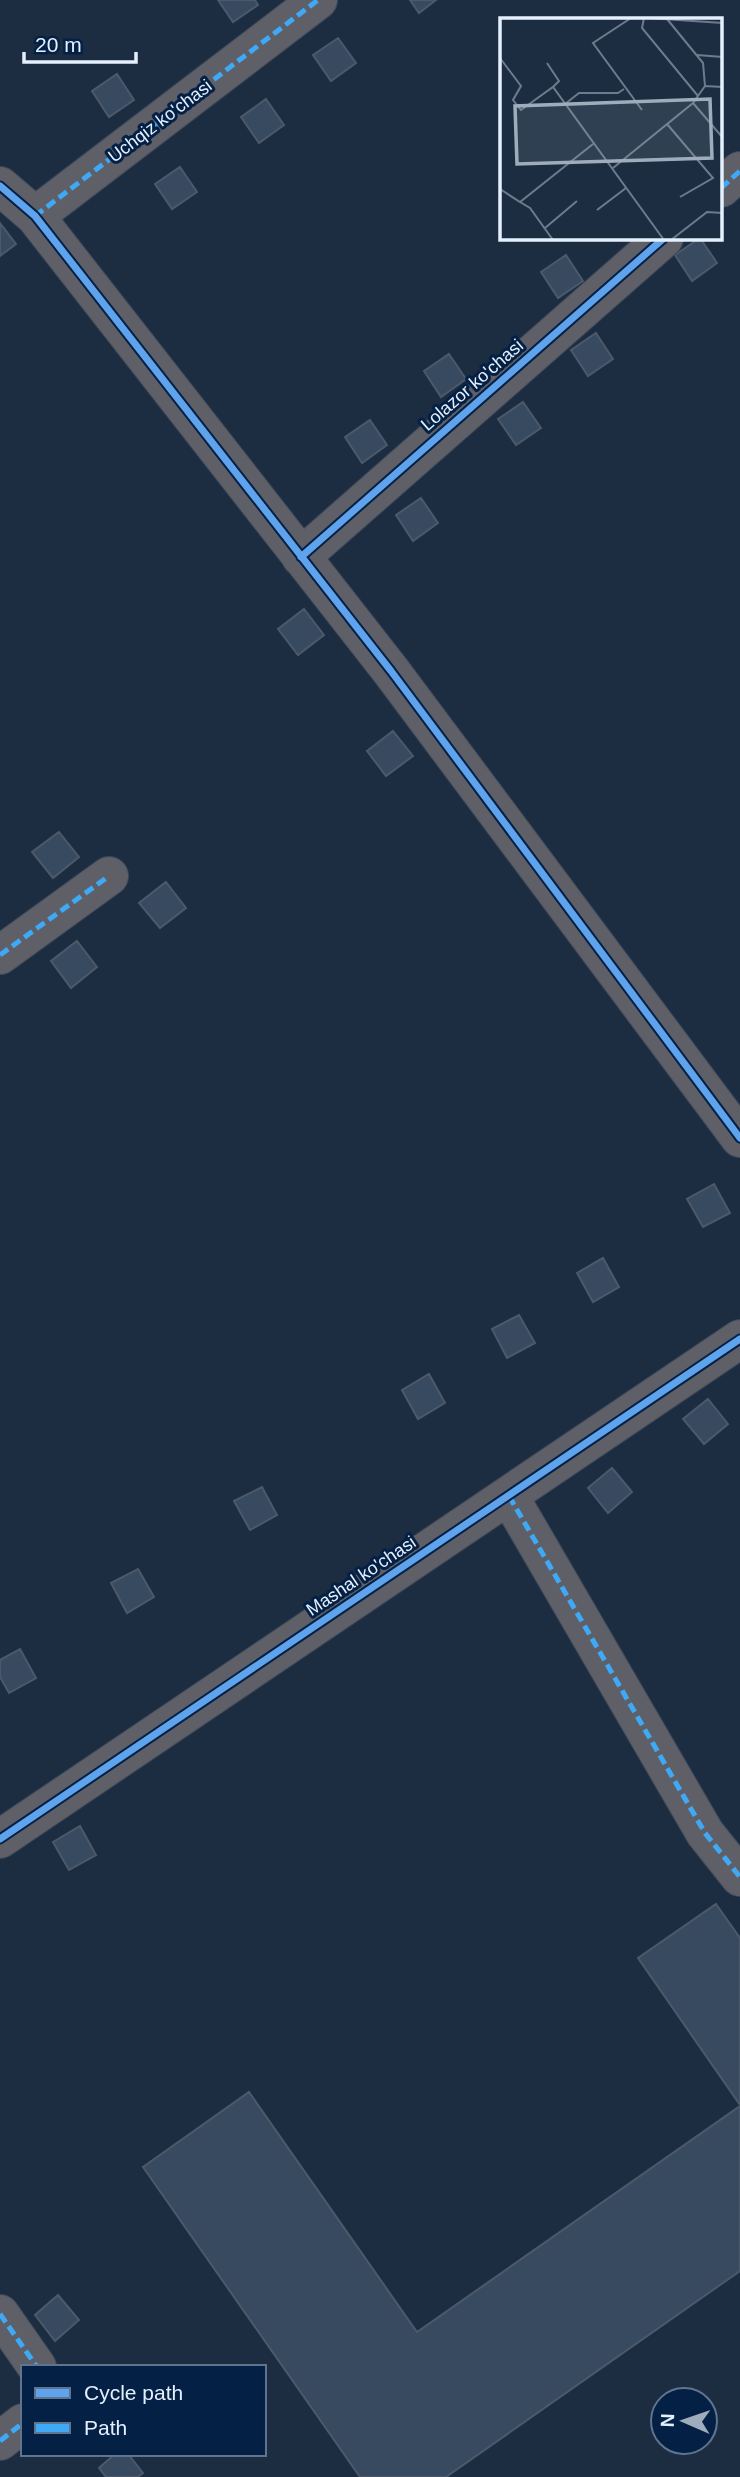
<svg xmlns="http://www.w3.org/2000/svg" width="740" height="2477" font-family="Arial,sans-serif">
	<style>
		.building { fill: #384a60; stroke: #4b596a; stroke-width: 2 }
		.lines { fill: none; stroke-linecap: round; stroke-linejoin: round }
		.minor-casing { stroke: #3c4959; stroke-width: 40 }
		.minor { stroke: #5f5f68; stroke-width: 38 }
		.quiet { stroke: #3fa9f5; stroke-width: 5; stroke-dasharray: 10 5; stroke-linecap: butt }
		.cycleway-casing { stroke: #042145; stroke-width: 11 }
		.cycleway { stroke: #60a3ed; stroke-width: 7 }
		.labels { text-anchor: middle; stroke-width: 6; stroke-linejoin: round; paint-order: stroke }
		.street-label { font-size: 18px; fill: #e5f0fe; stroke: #042145 }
		.inset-road { fill: none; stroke: #6d7b8d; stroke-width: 2 }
		.view { fill: #9facbc; fill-opacity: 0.15; stroke: #9facbc; stroke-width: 3.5 }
		.inset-edge { fill: none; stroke: #e5f0fe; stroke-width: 3.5 }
	</style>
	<rect width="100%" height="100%" fill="#1d2d41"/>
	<path class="building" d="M218 0H255L258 5 233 22Z
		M410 0H436L419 13Z
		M338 38 356 63 331 81 313 55Z
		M117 74 134 100 109 117 92 91Z
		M266 99 284 125 259 143 241 117Z
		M180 167 197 192 172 209 155 184Z
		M0 223 16 244 0 256Z
		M700 238 717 263 692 281 675 255Z
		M566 255 583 281 558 298 541 272Z
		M596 333 613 359 588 376 571 350Z
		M449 354 466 379 441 397 424 371Z
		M523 402 541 428 516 445 498 419Z
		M370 420 387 445 362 463 345 437Z
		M421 498 438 523 413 541 396 515Z
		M304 609 324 635 298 655 278 629Z
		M393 731 413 756 386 776 367 751Z
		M59 832 79 857 53 878 32 852Z
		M166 882 186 908 160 928 139 903Z
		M77 941 97 967 71 988 51 961Z
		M714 1184 730 1213 703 1227 687 1199Z
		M603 1258 619 1287 593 1302 577 1273Z
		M519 1315 535 1343 507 1358 492 1329Z
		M429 1374 445 1403 418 1419 402 1390Z
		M708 1399 728 1424 704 1444 683 1419Z
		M612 1468 632 1492 608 1513 588 1488Z
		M262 1487 277 1515 250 1530 234 1501Z
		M138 1569 154 1597 127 1613 111 1583Z
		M20 1649 36 1678 9 1693 0 1677V1660Z
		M80 1826 96 1855 69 1870 53 1842Z
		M716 1904 740 1938V2105L638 1958Z
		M249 2092 417 2332 740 2106V2271L446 2477H360L143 2167Z
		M58 2295 79 2320 55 2341 35 2315Z
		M115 2454H128L143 2473 138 2477H106L99 2468Z"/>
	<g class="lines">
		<g class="minor-casing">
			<path id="minor" d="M0 186 35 216 391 671 740 1138
				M721 188 740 171
				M35 216 318 0
				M301 557 664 238
				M0 955 109 876
				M509 1496 705 1833 740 1877
				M0 1839 740 1339
				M0 2314 37 2367
				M0 2441 23 2423"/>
		</g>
		<use href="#minor" class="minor"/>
		<path class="quiet" d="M721 188 740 171
			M35 216 318 0
			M0 955 109 876
			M509 1496 705 1833 740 1877
			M0 2314 37 2367
			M0 2441 23 2423"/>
		<g class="cycleway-casing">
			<path id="cycleway" d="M0 186 35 216 391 671 740 1138
				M301 557 664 238
				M0 1839 740 1339"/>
		</g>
		<use href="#cycleway" class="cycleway"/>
	</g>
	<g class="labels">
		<g class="street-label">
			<text transform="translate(160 121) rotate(-37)" y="6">Uchqiz ko'chasi</text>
			<text transform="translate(472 385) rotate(-41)" y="6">Lolazor ko'chasi</text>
			<text transform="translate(361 1576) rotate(-34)" y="6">Mashal ko'chasi</text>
		</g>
	</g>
	<g transform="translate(500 18)">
		<rect width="222" height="222" fill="#1d2d41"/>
		<path class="inset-road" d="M131 0 93 25 142 92M144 0 142 10 198 78M148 0 223 5M167 1 203 45 205 68 223 69M197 37 223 39M0 40 21 68 13 82 21 92 53 69 164 222M47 45 59 63 53 69M193 85 223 120M65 86 79 75H118L124 71M167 106 213 160 180 179M113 150 193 85 205 68M0 171 20 184 93 126M20 184 30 190 53 222M97 192 126 170M45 210 77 183M171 222 207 194 223 195"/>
		<path class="view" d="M210 81 212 140 17 146 15 88Z"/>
		<rect width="222" height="222" class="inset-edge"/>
	</g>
	<rect x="21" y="2365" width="245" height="91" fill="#042145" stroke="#5e748f" stroke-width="2"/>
	<rect x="35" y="2388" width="35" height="10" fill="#60a3ed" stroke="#5e748f" stroke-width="2"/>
	<text x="84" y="2400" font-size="21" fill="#e5f0fe">Cycle path</text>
	<rect x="35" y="2423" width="35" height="10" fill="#3fa9f5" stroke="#5e748f" stroke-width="2"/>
	<text x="84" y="2435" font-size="21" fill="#e5f0fe">Path</text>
	<g transform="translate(684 2421) rotate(272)"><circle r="33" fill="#042145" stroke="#5e748f" stroke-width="2"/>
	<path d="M0-5L12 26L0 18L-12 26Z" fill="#9facbc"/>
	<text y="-10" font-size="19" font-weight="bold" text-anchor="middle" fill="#e5f0fe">N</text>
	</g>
	<path d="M24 52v10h112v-10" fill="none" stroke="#e5f0fe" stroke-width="3.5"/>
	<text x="35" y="52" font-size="21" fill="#e5f0fe" stroke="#042145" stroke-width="5" paint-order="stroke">20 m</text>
</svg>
